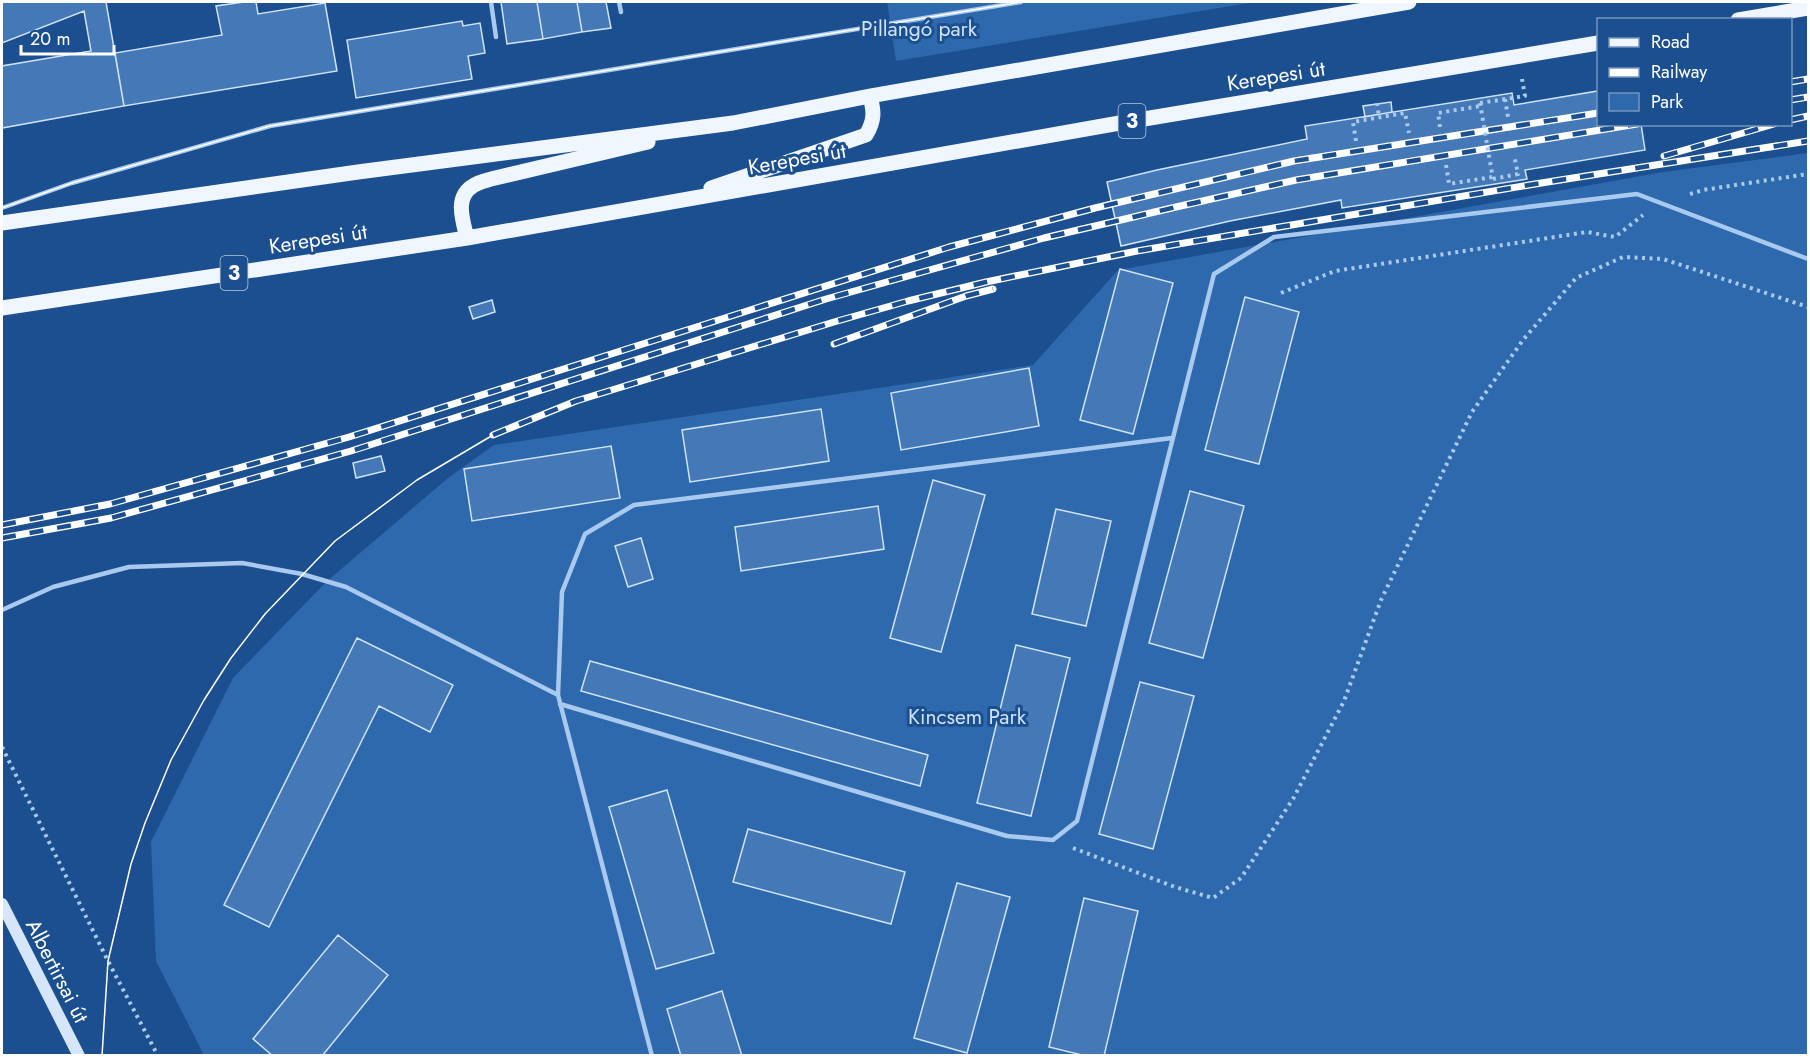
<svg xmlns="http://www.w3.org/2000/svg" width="1810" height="1057" font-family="Jost,sans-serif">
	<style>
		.green { fill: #2e69ad }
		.building { fill: #4478b7; stroke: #cfe3fa; stroke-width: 1.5 }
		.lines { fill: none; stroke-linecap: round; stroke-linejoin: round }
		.path { stroke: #a9c9ee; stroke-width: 4; stroke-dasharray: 3 4.5; stroke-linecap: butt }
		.lane { stroke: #a9c9ee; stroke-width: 4.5 }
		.secondary { stroke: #d6e6fa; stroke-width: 12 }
		.primary { stroke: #f0f6ff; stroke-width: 15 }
		.tram { stroke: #fff; stroke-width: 1.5 }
		.rail-casing { stroke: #fff; stroke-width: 7 }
		.rail { stroke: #1b4f8f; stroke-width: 4.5; stroke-dasharray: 14; stroke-linecap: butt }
		.path-bridge { stroke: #a9c9ee; stroke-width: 4; stroke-dasharray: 3 4.5; stroke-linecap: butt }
		.labels { text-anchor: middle; stroke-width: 6; stroke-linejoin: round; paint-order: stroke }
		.shield { fill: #1b4f8f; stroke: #bbcadd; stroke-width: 1.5 }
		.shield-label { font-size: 20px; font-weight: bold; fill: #fff }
		.park-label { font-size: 21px; fill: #cfe3fa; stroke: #1b4f8f }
		.street-label { font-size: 21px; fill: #fff; stroke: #1b4f8f }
	</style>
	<rect width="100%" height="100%" fill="#1b4f8f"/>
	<path class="green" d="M887 2H1255L896 61Z
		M1808 153V1055H204L156 961 151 842 233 678 326 582 448 478 494 445 1033 365 1118 270 1663 172Z"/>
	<path class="building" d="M2 2H106L124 106 2 128V66L91 51 84 11 2 43Z
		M244 2H256L258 14 325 3 337 71 124 106 115 53 222 35 216 6Z
		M501 2H537L543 39 507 44Z
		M537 2H577L582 32 543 39Z
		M577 2H606L611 28 582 32Z
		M462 21 463 26 480 23 485 53 468 56 472 79 356 98 347 40Z
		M1598 91V124H1641L1645 150 1525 170 1527 179 1342 208 1341 200 1230 221 1121 246 1107 182 1157 170 1307 139 1305 126 1512 93 1514 105Z
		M1391 102 1392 112 1365 117 1363 106Z
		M1120 269 1173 283 1133 434 1080 420Z
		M1245 297 1299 312 1259 464 1205 450Z
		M492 300 495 312 473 319 469 307Z
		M1029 368 1039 426 901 450 891 393Z
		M821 409 829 461 690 482 682 430Z
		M611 446 620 498 472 521 464 469Z
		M381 456 385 471 356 478 353 463Z
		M933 480 985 495 941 652 890 638Z
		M1190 491 1244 506 1203 658 1149 643Z
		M878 506 884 549 741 571 735 527Z
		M1056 509 1111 521 1086 626 1032 614Z
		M641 538 653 579 628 587 615 546Z
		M357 638 453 685 430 732 379 706 269 927 224 905Z
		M1016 645 1070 658 1031 816 977 803Z
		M590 661 928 755 920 786 581 691Z
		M1140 682 1194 696 1153 849 1099 834Z
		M667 790 714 953 656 969 609 807Z
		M748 829 905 872 891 924 733 882Z
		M957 883 1010 897 967 1053 914 1038Z
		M1084 898 1138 911 1104 1056H1086L1049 1047Z
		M338 935 388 975 322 1056H273L253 1039Z
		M722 991 742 1056H681L667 1009Z"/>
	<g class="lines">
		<path class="path" d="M1505 99 1508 117
			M1377 103 1379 117
			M1480 103 1525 96 1522 79
			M1440 127 1438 113 1480 106
			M1356 141 1353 122 1405 113 1409 133
			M1446 165 1449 184 1492 177
			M1493 179 1518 174 1514 155
			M1690 194 1703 190 1808 174
			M1281 293 1335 271 1587 232 1615 237 1643 215
			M2 747 108 961 158 1056
			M1073 848 1175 887 1213 898 1241 878 1293 799 1344 701 1381 600 1472 412 1523 340 1576 278 1623 257 1663 259 1808 307"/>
		<path class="lane" d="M491 2 496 37
			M619 2 621 12
			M2 208 72 183 270 126 1021 2
			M2 610 53 587 129 567 242 563 302 574 346 587 558 695
			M560 704 1007 836 1053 840 1077 821 1214 274 1274 237 1637 194 1808 259
			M652 1056 558 695 562 592 585 534 634 505 1172 438"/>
		<path class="secondary" d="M2 904 79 1056"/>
		<path class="primary" d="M1738 20 1808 8
			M711 188 866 135C875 120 874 111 870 96
			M2 223 358 172 733 123 870 96 1409 2
			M467 238C463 221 454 197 473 186 478 182 485 181 491 179L648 142
			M2 308 467 238 1114 124 1598 43"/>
		<path class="tram" d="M2 208 72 183 270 126 1021 2
			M102 1056 108 961 131 864 145 823 171 760 204 700 231 658 265 614 335 541 417 480 493 435"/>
		<g class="rail-casing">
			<path id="rail" d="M1790 82 1808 79
				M1790 100 1808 97
				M1790 120 1808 116
				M1664 156 1774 124
				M834 344 966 296 993 289
				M493 435 576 401 834 322 908 301 986 282 1137 251 1535 184 1808 141
				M2 525 110 504 349 437 949 247 1095 208 1294 161 1598 113
				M2 538 111 518 351 451 826 299 1044 238 1176 207 1296 180 1637 124"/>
		</g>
		<use href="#rail" class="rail"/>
		<path class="path-bridge" d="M1480 103 1493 179"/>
	</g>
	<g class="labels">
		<g class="shield">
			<rect x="1118.5" y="104" width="27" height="34" rx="4.5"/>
			<rect x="220.5" y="256" width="27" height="34" rx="4.5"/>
		</g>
		<g class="shield-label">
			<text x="1132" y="128">3</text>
			<text x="234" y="280">3</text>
		</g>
		<g class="park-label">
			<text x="919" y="36">Pillangó park</text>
			<text x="967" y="724">Kincsem Park</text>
		</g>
		<g class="street-label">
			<text transform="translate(1276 76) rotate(-9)" y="7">Kerepesi út</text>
			<text transform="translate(797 159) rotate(-10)" y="7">Kerepesi út</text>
			<text transform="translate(318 239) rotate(-9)" y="7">Kerepesi út</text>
			<text transform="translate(57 971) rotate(63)" y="7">Albertirsai út</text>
		</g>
	</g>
	<rect width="1810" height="1057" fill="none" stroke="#ffffff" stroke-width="6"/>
	<rect x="1597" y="18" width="195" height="108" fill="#1b4f8f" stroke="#7695bc" stroke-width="1.5"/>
	<rect x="1609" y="38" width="30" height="9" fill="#f0f6ff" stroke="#7695bc" stroke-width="1.5"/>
	<text x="1651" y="48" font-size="18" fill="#ffffff">Road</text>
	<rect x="1609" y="68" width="30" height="9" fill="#ffffff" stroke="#7695bc" stroke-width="1.5"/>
	<text x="1651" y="78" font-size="18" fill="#ffffff">Railway</text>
	<rect x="1609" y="93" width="30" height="18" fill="#2e69ad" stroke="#7695bc" stroke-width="1.5"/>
	<text x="1651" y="108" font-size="18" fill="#ffffff">Park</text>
	<path d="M21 45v9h93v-9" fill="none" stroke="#ffffff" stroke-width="3"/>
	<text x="30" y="45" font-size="18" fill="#ffffff" stroke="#1b4f8f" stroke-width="4.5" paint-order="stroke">20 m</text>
</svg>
